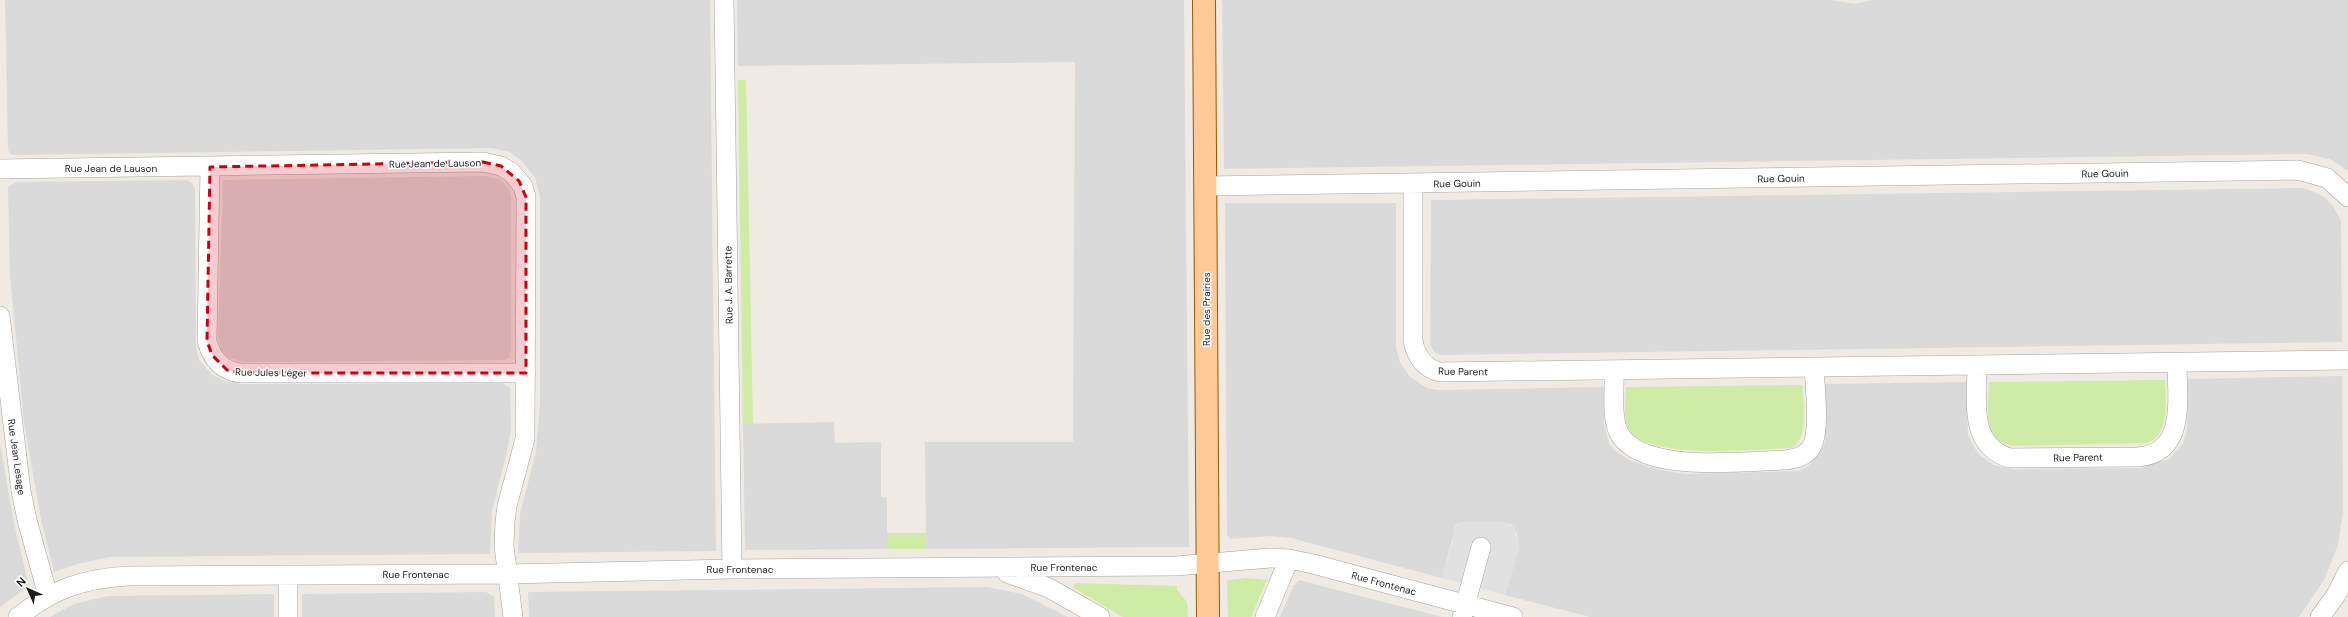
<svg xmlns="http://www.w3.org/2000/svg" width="2348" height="617" font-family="'DM Sans',sans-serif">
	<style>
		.residential { fill: #dbdada }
		.grass { fill: #ceeca6 }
		.parking { fill: #e1e1e1 }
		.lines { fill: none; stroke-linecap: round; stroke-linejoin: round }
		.minor-casing { stroke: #a4a4a4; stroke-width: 20 }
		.major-casing { stroke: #975900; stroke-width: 24 }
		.minor { stroke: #fff; stroke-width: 19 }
		.major { stroke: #ffca98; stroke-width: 22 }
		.marked { fill: #cb0010; fill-opacity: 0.2; stroke: #cb0010; stroke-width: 3; stroke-dasharray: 8 5; stroke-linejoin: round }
		.labels { text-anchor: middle; stroke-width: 3; stroke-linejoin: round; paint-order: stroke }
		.street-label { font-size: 10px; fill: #1d1d1d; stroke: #fff }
	</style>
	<rect width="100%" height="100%" fill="#efeae3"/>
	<path class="residential" d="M5 0H710L716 551 518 553 520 514 536 452 540 405V196L535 178 521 160 509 152 492 148 14 155 9 153 8 148Z
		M737 0H1184L1189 547 926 549 925 442H1073L1075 62 738 66Z
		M1222 0H1831L1854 4 1872 0H2348V171L2330 159 2307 154 1224 169Z
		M486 176 501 180 508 188 511 196V350L509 358 505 360 246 362 229 358 222 351 218 337 223 180Z
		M187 180 192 183 195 189 196 347 199 360 212 375 225 381 241 384 503 383 510 388 511 428 507 452 492 510 490 554 110 557 77 564 54 572 41 519 24 423 10 275 8 187 16 182Z
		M2301 188 2312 191 2326 198 2333 206 2341 221 2342 342 1441 355 1434 352 1430 344 1431 200Z
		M1225 203H1396V348L1400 362 1409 376 1427 388 1438 390 1604 387V423L1609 444 1618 453 1631 461 1665 471 1686 474 1798 471 1807 467 1819 454 1825 442V384L1966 382 1968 435 1978 454 1994 465 2014 469 2141 468 2169 459 2183 444 2187 429 2188 379 2342 376 2343 511 2338 545 2324 580 2299 617H1590L1505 595 1519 548 1517 533 1511 524 1462 522 1456 524 1442 578 1291 538 1270 536 1231 539 1227 535Z
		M834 422 835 443 881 442V497L887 498V549L745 550 743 424Z
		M0 443 14 524 29 586 0 607Z
		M1299 580 1442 617H1280L1294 585Z
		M988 587 1022 594 1068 617H529L528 592Z
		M486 592 494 597 495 617H302V594Z
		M274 594V617H50L74 604 108 596Z"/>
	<path class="grass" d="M738 80H746L753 424H743Z
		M2165 380C2165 402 2171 433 2147 443L2015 446C1982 443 1988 407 1989 382Z
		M1802 385C1803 402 1810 441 1790 448 1756 449 1647 461 1629 429 1622 418 1626 400 1626 387Z
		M887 533H926V549H887Z
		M1247 578 1267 580 1251 617H1228L1227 580Z
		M1076 583 1177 586V590L1187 602 1188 617H1123L1074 588 1073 585Z"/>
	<path class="parking" d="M1462 522H1504L1514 527 1519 548 1505 595 1442 578 1453 541 1454 527Z"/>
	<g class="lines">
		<g class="minor-casing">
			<path id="minor" d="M724 0 732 569
				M210 167 207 341C212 359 222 371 241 373H526
				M0 169 483 162 501 166 511 172 523 186 526 197 525 439 507 506 505 522 504 546 513 617
				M1413 184V341C1416 356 1425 369 1440 372L2348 360
				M1205 186 2298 170 2327 178 2348 197
				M0 316 21 491 27 520 48 596
				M1977 366C1977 399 1968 446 2010 458L2138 457C2187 453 2177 398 2177 363
				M1614 370C1615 389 1611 413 1618 431 1638 475 1745 461 1785 460 1795 459 1804 457 1810 449 1821 436 1815 386 1814 368
				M1007 573 1049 588 1100 617
				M288 575V617
				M18 617C53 589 82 579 127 576L508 574 732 569 1176 566 1270 558 1289 559 1313 564 1513 617
				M1265 617 1289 559
				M1462 617 1481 547
				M2320 617 2336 595 2348 571"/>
		</g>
		<g class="major-casing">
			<path id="major" d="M1204 0 1208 617"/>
		</g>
		<use href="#minor" class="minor"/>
		<use href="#major" class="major"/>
	</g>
	<path class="marked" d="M483 162 501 166 519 181 526 197V373H241L227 370 212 355 207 341 210 167Z"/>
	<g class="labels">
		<g class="street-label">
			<text transform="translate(435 163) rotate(-1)" y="4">Rue Jean de Lauson</text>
			<text x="111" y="172">Rue Jean de Lauson</text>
			<text transform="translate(2105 173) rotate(-1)" y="4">Rue Gouin</text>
			<text transform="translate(1781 178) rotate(-1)" y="4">Rue Gouin</text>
			<text transform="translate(1457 183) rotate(-1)" y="4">Rue Gouin</text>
			<text transform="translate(728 285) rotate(-91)" y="4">Rue J. A. Barrette</text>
			<text transform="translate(1206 309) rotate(-90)" y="4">Rue des Prairies</text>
			<text transform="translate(1463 371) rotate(1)" y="4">Rue Parent</text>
			<text transform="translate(271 372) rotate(1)" y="4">Rue Jules Léger</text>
			<text transform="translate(17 457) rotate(82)" y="4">Rue Jean Lesage</text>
			<text transform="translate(2078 457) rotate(-1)" y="4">Rue Parent</text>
			<text x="1064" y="571">Rue Frontenac</text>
			<text x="740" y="573">Rue Frontenac</text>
			<text x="416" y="578">Rue Frontenac</text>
			<text transform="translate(1384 583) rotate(15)" y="4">Rue Frontenac</text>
		</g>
	</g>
	<g transform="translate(28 589) rotate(315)" stroke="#ffffff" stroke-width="3" paint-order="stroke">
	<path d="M0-3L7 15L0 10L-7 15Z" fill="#1d1d1d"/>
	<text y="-6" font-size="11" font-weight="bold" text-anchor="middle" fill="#1d1d1d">N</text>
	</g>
</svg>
